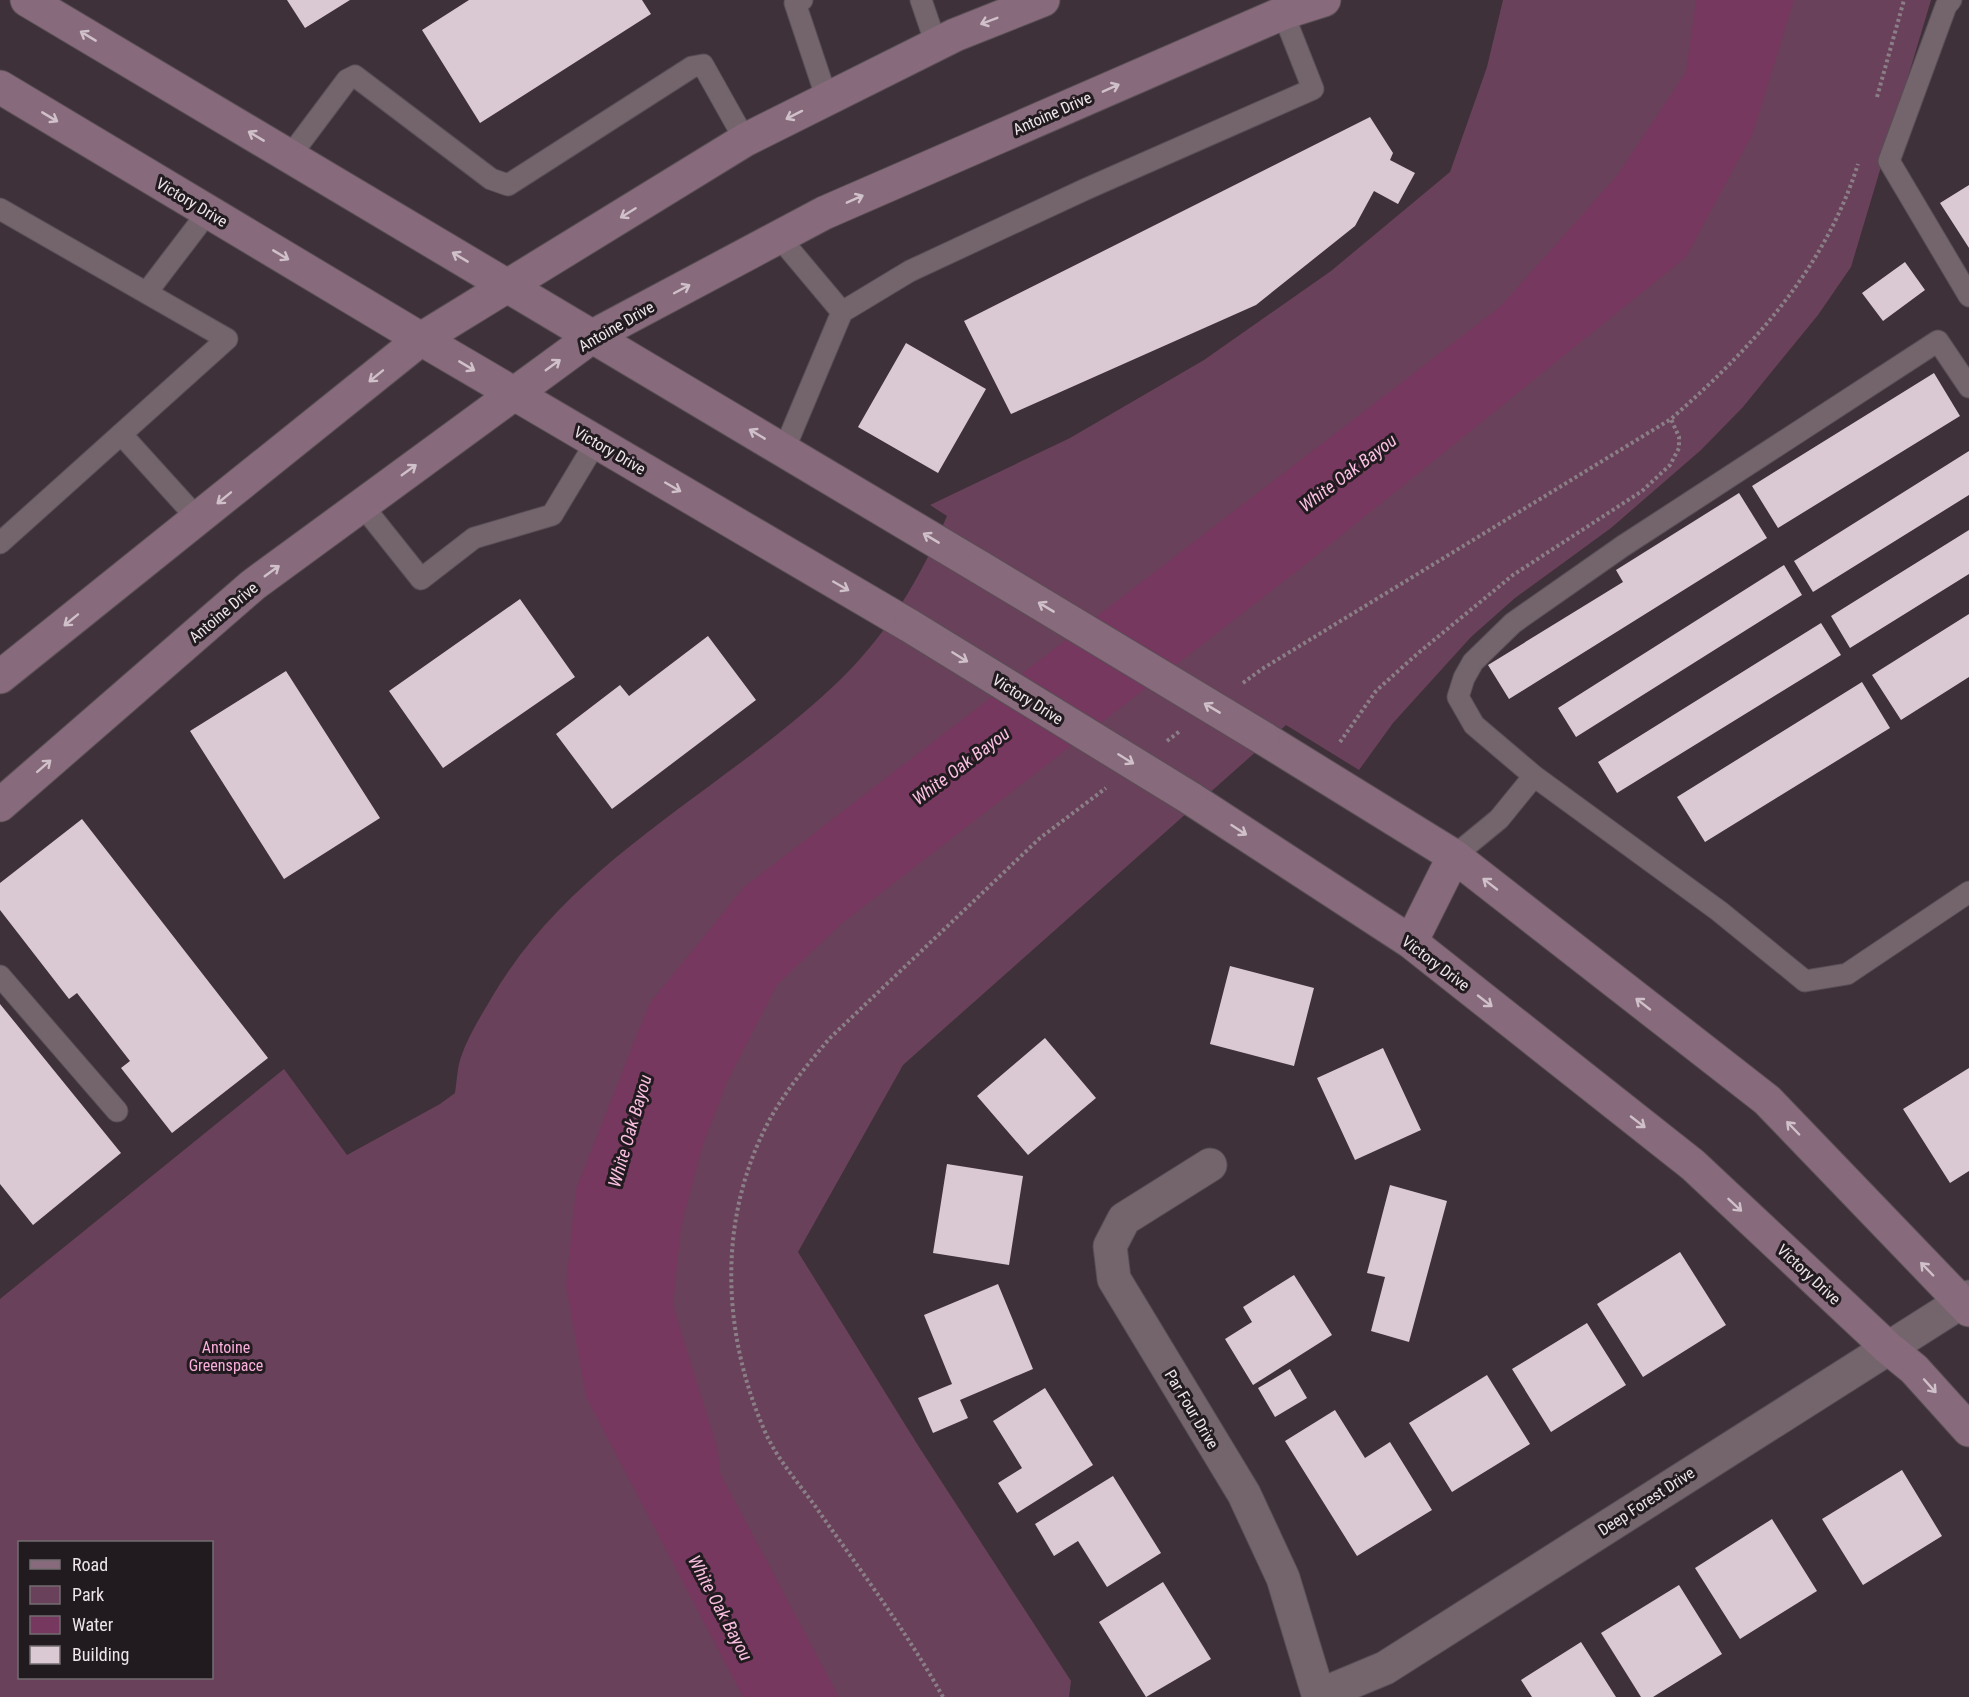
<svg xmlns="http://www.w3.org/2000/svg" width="1969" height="1697" font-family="'Roboto Condensed',sans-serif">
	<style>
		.green { fill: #6a415a; fill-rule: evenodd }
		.water { fill: #76385f }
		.building { fill: #dac9d2 }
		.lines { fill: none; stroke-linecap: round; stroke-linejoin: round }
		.lane-casing { stroke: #594e55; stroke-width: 23 }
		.street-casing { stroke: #594e55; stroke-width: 35 }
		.secondary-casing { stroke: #594e55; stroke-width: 35 }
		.path { stroke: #8a7f86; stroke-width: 4; stroke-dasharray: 3 3; stroke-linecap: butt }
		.lane { stroke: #74656d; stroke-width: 21 }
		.street { stroke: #74656d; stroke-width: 33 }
		.secondary { stroke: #876a7b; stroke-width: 33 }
		.secondary-bridge-casing { stroke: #594e55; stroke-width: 35; stroke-linecap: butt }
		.secondary-bridge { stroke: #876a7b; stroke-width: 33 }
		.oneway { stroke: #cfc0c9 }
		.labels { text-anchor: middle; stroke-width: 6; stroke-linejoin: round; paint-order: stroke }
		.street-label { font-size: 16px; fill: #eee5ea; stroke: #211b1f }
		.park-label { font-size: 16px; fill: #fbafdc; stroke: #211b1f }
		.water-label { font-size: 18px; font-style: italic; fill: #f9bfe1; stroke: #211b1f }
	</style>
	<rect width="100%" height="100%" fill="#3e3139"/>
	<path class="green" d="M1503 0H1931L1851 267 1818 315 1743 407 1701 450 1611 528 1515 598 1471 637 1393 723 1359 770 1286 725 903 1065 798 1252 919 1447 1071 1681 1069 1697H0V1299L284 1069 347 1155 440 1104 455 1093C457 1081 457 1068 461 1057 468 1036 481 1016 492 997 575 856 728 789 842 678 889 632 921 576 947 516L930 505 1070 438 1204 360 1331 271 1450 172 1487 67ZM20 1542H212V1678H20Z"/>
	<path class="water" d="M1696 0H1794L1753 133 1686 257 1301 568 841 924 777 985 727 1082 702 1148 681 1227 673 1305 718 1450 720 1473 839 1697H743L586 1397 566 1286 576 1189 649 1004 744 887 1500 307 1616 177 1686 72Z"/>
	<path class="building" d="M287 0H350L305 28Z
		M469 0H642L651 14 480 123 422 30Z
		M1370 117 1393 153 1390 160 1415 173 1398 204 1374 191 1355 226 1256 305 1011 414 964 321Z
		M1969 185V248L1940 203Z
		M1905 262 1925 290 1883 321 1862 293Z
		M906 343 986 389 938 473 858 427Z
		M1934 373 1960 416 1778 528 1752 486Z
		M1969 451V495L1813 592 1794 561Z
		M1739 493 1767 538 1509 699 1488 665 1623 582 1616 570Z
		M1969 530V574L1850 648 1831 616Z
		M1784 565 1802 595 1576 737 1558 708Z
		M520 599 575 677 443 768 389 691Z
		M1969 614V677L1901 720 1872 675Z
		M1821 623 1841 655 1617 793 1598 762Z
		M708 636 756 700 612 809 556 734 620 685 629 696Z
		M286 671 380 818 284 879 190 731Z
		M1862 682 1890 728 1705 842 1677 797Z
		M82 819 268 1058 172 1133 121 1068 130 1061 77 993 69 999 0 910V883Z
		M1230 966 1314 988 1294 1066 1210 1044Z
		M0 1004 121 1153 33 1225 0 1184Z
		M1045 1038 1096 1098 1028 1155 977 1096Z
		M1383 1048 1421 1130 1355 1160 1317 1078Z
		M1969 1068V1171L1950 1183 1903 1109Z
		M947 1164 1023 1176 1009 1265 933 1253Z
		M1390 1185 1447 1201 1409 1342 1371 1331 1385 1277 1367 1273Z
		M1680 1252 1726 1325 1643 1377 1597 1304Z
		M1294 1275 1332 1335 1253 1385 1225 1339 1252 1322 1243 1307Z
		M998 1284 1033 1369 960 1400 968 1418 933 1433 918 1398 952 1384 924 1315Z
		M1587 1323 1626 1385 1551 1432 1512 1369Z
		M1290 1369 1307 1398 1275 1417 1258 1388Z
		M1487 1375 1530 1444 1452 1492 1409 1423Z
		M1045 1388 1093 1465 1017 1513 998 1483 1022 1468 993 1421Z
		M1335 1410 1365 1458 1390 1442 1432 1510 1357 1556 1285 1441Z
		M1902 1470 1942 1536 1863 1585 1822 1519Z
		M1113 1476 1161 1553 1107 1587 1078 1541 1054 1556 1035 1524Z
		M1772 1519 1817 1591 1740 1639 1695 1568Z
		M1163 1582 1211 1659 1146 1697 1099 1622Z
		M1679 1585 1722 1654 1653 1697H1641L1601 1633Z
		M1581 1642 1616 1697H1532L1521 1680Z"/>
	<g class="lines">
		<g class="lane-casing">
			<path id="lane" d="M802 0 795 3 827 99
				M921 0 936 44
				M1951 0 1946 6 1889 161 1969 296
				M290 156 347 80 355 76 491 179 508 185 692 67 703 65 745 140
				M0 209 227 339 0 543
				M779 237 842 312
				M147 292 208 212
				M1969 387 1938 341 1623 546 1513 623 1473 662 1464 678 1458 697 1474 725 1534 776 1719 911 1805 981 1847 974 1969 892
				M121 434 198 519
				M784 450 842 312 910 271 1086 189 1313 89 1283 13
				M362 505 421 579 474 538 552 515 596 442
				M1454 856 1499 819 1534 776
				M0 976 117 1111"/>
		</g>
		<g class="street-casing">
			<path id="street" d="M1210 1165 1124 1219 1110 1246 1114 1279 1244 1494 1283 1578 1319 1697
				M1318 1696 1385 1668 1969 1297"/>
		</g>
		<g class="secondary-casing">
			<path id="secondary" d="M27 0 981 568
				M0 87 421 339 910 626
				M0 677 421 339 745 140 955 35 1043 0
				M1263 738 1454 856 1767 1100 1969 1310
				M1190 798 1411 942 1693 1165 1887 1347 1914 1369 1969 1430
				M0 805 253 585 593 336 824 213 1283 13 1324 0
				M1411 942 1454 856"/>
		</g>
		<path class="path" d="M1877 97 1904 0
			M1243 683 1262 669 1671 419C1752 348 1825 269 1858 164
			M1167 741 1180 731
			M1340 742 1376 691 1417 654 1513 575 1642 491 1670 465 1679 448V437L1671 419
			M943 1697C908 1634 864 1575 822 1516 804 1489 780 1464 766 1434 721 1333 717 1217 770 1119 786 1090 808 1064 829 1039L1040 838 1106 788"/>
		<use href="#lane" class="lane"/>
		<use href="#street" class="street"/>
		<use href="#secondary" class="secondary"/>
		<g class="secondary-bridge-casing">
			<path id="secondary-bridge" d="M981 568 1263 738
				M910 626 1190 798"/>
		</g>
		<use href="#secondary-bridge" class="secondary-bridge"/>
	</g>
	<defs><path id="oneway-shaft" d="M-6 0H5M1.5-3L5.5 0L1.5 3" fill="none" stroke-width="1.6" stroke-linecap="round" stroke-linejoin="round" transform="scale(1.5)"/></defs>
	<g class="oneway">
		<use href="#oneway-shaft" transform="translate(989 21) rotate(159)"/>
		<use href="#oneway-shaft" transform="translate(88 36) rotate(-149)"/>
		<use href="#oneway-shaft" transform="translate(1111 88) rotate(-24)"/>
		<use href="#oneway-shaft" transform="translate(794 115) rotate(153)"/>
		<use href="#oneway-shaft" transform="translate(50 117) rotate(31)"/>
		<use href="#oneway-shaft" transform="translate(256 136) rotate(-149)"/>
		<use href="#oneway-shaft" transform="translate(855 199) rotate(-24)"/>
		<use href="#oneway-shaft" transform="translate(628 213) rotate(148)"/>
		<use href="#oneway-shaft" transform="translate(281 255) rotate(31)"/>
		<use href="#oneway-shaft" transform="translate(460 257) rotate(-149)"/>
		<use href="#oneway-shaft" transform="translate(682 289) rotate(-28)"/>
		<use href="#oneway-shaft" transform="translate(553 365) rotate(-36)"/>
		<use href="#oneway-shaft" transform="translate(467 366) rotate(31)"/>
		<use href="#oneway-shaft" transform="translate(376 376) rotate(141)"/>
		<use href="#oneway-shaft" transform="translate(757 434) rotate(-149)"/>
		<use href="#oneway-shaft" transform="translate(409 470) rotate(-36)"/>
		<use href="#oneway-shaft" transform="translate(673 487) rotate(30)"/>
		<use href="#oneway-shaft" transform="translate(224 498) rotate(141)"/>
		<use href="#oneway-shaft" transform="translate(931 538) rotate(-149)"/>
		<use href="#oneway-shaft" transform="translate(272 571) rotate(-36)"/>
		<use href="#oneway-shaft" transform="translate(841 586) rotate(30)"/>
		<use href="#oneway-shaft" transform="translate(1046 607) rotate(-149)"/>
		<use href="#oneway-shaft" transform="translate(71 620) rotate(141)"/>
		<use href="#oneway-shaft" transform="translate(960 657) rotate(32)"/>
		<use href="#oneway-shaft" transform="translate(1212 708) rotate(-149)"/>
		<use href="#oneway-shaft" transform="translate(1126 759) rotate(32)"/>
		<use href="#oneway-shaft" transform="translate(44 766) rotate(-41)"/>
		<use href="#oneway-shaft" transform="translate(1239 830) rotate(33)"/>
		<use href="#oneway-shaft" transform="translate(1490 884) rotate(-142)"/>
		<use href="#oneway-shaft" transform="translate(1485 1001) rotate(38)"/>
		<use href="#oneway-shaft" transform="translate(1643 1004) rotate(-142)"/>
		<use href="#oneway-shaft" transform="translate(1638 1122) rotate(38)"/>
		<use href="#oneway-shaft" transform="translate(1793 1128) rotate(-134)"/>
		<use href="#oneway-shaft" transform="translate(1735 1205) rotate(43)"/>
		<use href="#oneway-shaft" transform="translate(1927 1269) rotate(-134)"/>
		<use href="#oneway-shaft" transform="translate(1930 1386) rotate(48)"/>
	</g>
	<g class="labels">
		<g class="street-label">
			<text transform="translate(1052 113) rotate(-24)" y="6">Antoine Drive</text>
			<text transform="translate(192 202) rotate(31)" y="6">Victory Drive</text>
			<text transform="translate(616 326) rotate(-30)" y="6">Antoine Drive</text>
			<text transform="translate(610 450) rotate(30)" y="6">Victory Drive</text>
			<text transform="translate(223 612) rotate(-40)" y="6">Antoine Drive</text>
			<text transform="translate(1028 699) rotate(32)" y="6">Victory Drive</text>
			<text transform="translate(1436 963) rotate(37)" y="6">Victory Drive</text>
			<text transform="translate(1809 1274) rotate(43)" y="6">Victory Drive</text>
			<text transform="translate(1192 1409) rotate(59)" y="6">Par Four Drive</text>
			<text transform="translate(1646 1501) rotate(-33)" y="6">Deep Forest Drive</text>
		</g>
		<g class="park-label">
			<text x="226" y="1353">Antoine<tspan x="226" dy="18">Greenspace</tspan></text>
		</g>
		<g class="water-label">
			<text transform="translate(1348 473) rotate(-37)" y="6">White Oak Bayou</text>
			<text transform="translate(961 766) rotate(-37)" y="6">White Oak Bayou</text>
			<text transform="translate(630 1131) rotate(-74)" y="6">White Oak Bayou</text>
			<text transform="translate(720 1608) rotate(62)" y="6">White Oak Bayou</text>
		</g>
	</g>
	<rect x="18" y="1541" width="195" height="138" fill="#211b1f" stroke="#736c70" stroke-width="1.5"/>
	<rect x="30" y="1560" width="30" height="9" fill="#876a7b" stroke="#736c70" stroke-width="1.5"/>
	<text x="72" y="1571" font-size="18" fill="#eee5ea">Road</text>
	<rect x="30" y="1586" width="30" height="18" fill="#6a415a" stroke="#736c70" stroke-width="1.5"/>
	<text x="72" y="1601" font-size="18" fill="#eee5ea">Park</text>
	<rect x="30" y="1616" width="30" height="18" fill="#76385f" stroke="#736c70" stroke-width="1.5"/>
	<text x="72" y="1631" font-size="18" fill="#eee5ea">Water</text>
	<rect x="30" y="1646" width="30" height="18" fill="#dac9d2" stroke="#736c70" stroke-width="1.5"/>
	<text x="72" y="1661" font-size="18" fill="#eee5ea">Building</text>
</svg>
